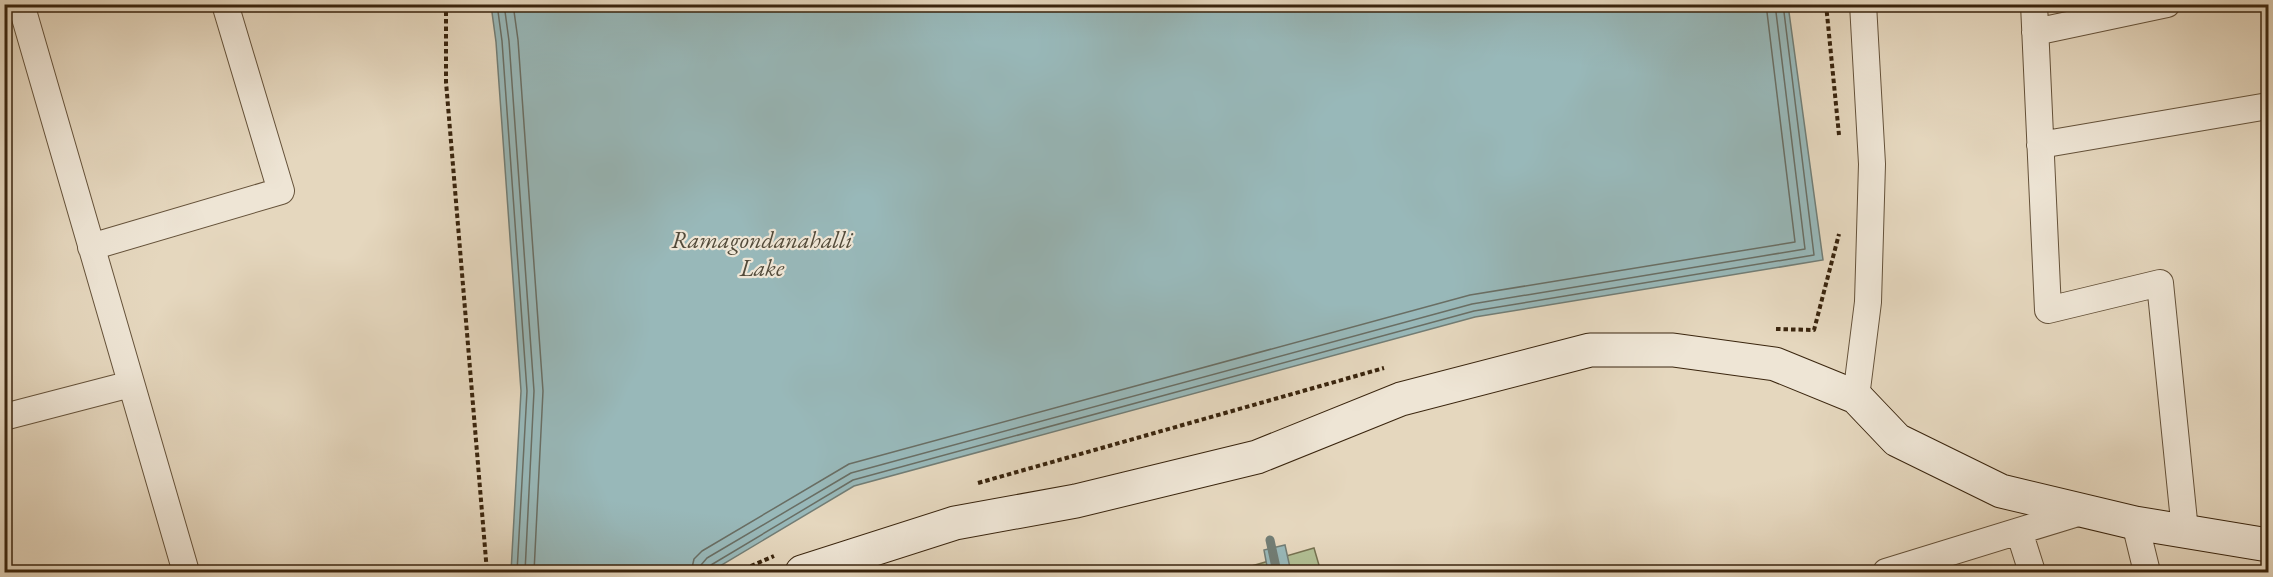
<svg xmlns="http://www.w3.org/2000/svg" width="2273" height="577" font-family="'EB Garamond',serif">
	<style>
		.green { fill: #b1bf94; stroke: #767251; stroke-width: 1.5 }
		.water { fill: #98b8b9; stroke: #727d75; stroke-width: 1.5 }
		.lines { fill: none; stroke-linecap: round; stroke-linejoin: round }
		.shore { stroke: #696e64; stroke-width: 1.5 }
		.stream { stroke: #727d75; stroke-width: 9 }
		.street-casing { stroke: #65523a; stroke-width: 28 }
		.secondary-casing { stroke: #3a250e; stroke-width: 35 }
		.path { stroke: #3a250e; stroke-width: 4; stroke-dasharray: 4.5 3; stroke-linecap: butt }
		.street { stroke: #eee5d5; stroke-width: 26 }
		.secondary { stroke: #eee5d5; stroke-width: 33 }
		.labels { text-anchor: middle; stroke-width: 4.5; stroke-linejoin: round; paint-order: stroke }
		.water-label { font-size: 24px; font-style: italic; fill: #524a39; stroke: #eee5d5 }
	</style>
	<rect width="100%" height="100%" fill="#e5d7be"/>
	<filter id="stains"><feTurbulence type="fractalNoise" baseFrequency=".00333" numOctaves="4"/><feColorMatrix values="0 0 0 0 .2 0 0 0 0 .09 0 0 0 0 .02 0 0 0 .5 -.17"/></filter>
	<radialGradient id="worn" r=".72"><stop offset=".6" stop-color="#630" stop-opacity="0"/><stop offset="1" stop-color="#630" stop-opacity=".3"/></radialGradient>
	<path class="green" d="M1314 548 1321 572H1231Z"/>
	<path class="water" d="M491 5H1788L1823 260 1475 317 854 486 710 572H511L521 391 496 42Z
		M1285 545 1291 572H1268L1264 550Z"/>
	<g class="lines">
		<path class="shore" d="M497 4 502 41 527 391 517 572
			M504 4 509 41 534 391 525 572
			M513 4 518 40 543 391 534 572
			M691 572 694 559 702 551 849 464 1470 295 1795 242 1766 4
			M700 572 701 565 707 558 851 473 1472 304 1805 249 1775 4
			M708 572 711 565 853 480 1474 311 1814 255 1783 4"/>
		<path class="stream" d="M1270 540 1277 572"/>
		<g class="street-casing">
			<path id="street" d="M21 4 186 572
				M2034 4 2048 310 2160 283 2185 531
				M2035 32 2167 4
				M2040 145 2268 106
				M91 247 281 191 225 4
				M1856 397 1868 302 1872 164 1863 4
				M4 417 131 384
				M2135 523 2147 572
				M2019 531 2032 572
				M1886 572 2084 511"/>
		</g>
		<g class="secondary-casing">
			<path id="secondary" d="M802 572 955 523 1076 501 1257 457 1401 399 1590 350H1673L1775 364 1856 397 1897 440 2001 491 2135 523 2268 545"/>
		</g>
		<path class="path" d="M446 4V82L487 572
			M1826 4 1839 135
			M1776 329 1814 330 1839 234
			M978 483 1384 368
			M737 572 774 556"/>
		<use href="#street" class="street"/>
		<use href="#secondary" class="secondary"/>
	</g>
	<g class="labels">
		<g class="water-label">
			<text x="762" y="248">Ramagondanahalli<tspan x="762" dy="28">Lake</tspan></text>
		</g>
	</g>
	<rect width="2273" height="577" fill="none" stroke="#e5d7be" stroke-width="24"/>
	<rect x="6" y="6" width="2261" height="565" fill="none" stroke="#3a250e" stroke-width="3"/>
	<rect x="12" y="12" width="2249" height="553" fill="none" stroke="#3a250e" stroke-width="1.5"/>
	<rect width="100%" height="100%" filter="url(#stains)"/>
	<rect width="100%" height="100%" fill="url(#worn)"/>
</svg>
